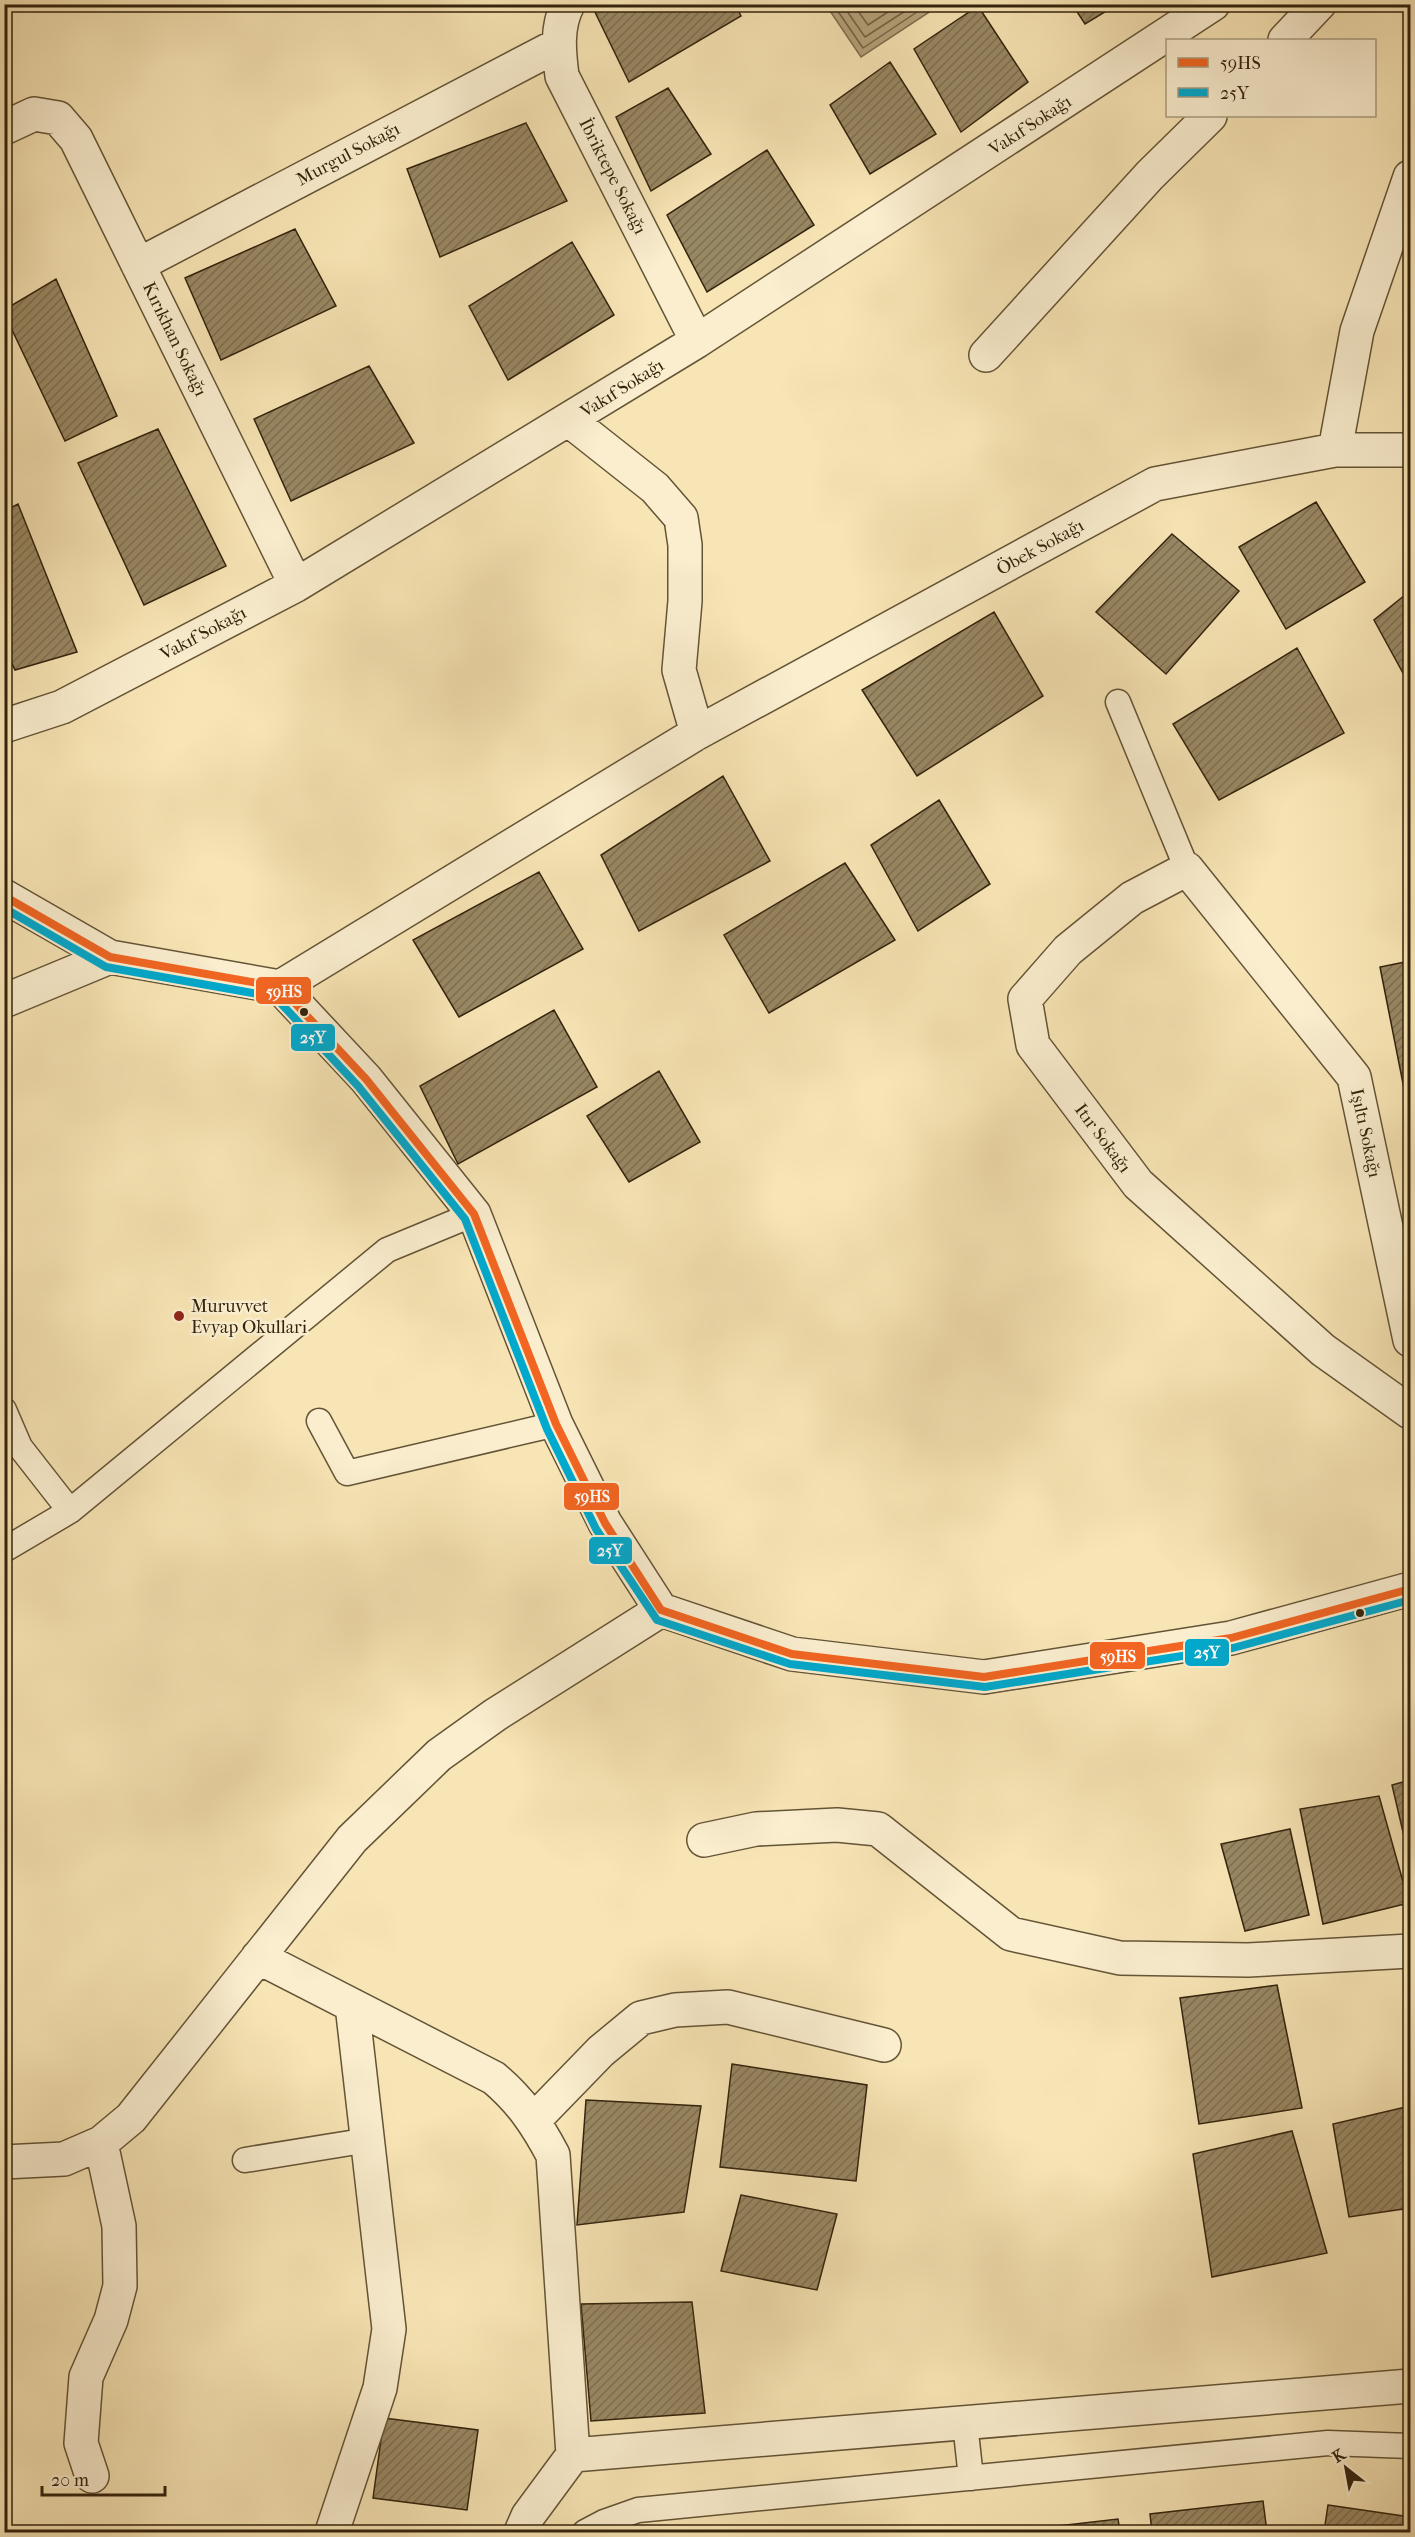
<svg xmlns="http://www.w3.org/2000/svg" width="1415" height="2537" font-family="'IM FELL French Canon',serif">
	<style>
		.water { fill: #b5a37c; stroke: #81704f; stroke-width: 1.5 }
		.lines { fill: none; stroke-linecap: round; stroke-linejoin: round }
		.shore { stroke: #746344; stroke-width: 1.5 }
		.building { fill: url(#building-hatch); stroke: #32230c; stroke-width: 1.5 }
		.service-casing { stroke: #645436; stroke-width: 27 }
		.minor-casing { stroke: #645436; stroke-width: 36 }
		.service { stroke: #faeecf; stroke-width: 24 }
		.minor { stroke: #faeecf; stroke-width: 33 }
		.bus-1-casing { stroke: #faeecf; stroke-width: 12 }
		.bus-2-casing { stroke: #faeecf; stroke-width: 12 }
		.bus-1 { stroke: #f26522; stroke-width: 8 }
		.bus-2 { stroke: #00a9ce; stroke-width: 8 }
		.bus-dot { fill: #32230c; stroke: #faeecf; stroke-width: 2 }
		.poi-dot { fill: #8f2418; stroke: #faeecf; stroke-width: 2 }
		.labels { text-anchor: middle; stroke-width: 5; stroke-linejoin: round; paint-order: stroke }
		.street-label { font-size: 18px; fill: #32230c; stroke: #faeecf }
		.poi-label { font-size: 18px; fill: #32230c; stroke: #faeecf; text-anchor: start }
		.line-badge { stroke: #faeecf; stroke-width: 2 }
		.badge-label { font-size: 16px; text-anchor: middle; font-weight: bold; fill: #fff }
	</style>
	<defs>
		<pattern id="building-hatch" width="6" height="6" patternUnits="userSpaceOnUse" patternTransform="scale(1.5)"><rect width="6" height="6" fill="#998864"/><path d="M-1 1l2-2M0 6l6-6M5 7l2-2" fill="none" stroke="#7d6f51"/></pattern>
	</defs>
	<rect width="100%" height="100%" fill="#f8e5b5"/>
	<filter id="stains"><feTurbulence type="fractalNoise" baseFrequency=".00333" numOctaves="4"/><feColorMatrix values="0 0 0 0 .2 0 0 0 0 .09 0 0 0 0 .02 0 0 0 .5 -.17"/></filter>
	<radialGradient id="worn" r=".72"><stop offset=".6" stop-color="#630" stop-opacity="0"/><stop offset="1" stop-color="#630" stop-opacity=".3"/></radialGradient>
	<path class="water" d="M826 5H940L861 57Z"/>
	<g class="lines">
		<path class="shore" d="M833 4 863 48 929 4
			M842 4 865 37 916 4
			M853 4 868 25 900 4"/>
	</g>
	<path class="building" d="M595 4H735L741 16 629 82 592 6Z
		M767 4H779L770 10Z
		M1072 4H1118L1085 24Z
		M978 6 1028 82 961 132 914 49Z
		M890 62 936 134 870 174 830 105Z
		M668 88 711 154 651 191 616 117Z
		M526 123 567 201 440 257 407 169Z
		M767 150 814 225 707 292 667 215Z
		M295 229 336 306 221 360 185 278Z
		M572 242 614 315 508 380 469 306Z
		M56 279 117 416 65 441 4 313V310Z
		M369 366 414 443 291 501 254 419Z
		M158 429 226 566 144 605 78 463Z
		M1316 502 1365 582 1286 629 1239 547Z
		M18 504 77 652 15 670 4 646V511Z
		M1172 534 1239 591 1166 674 1096 612Z
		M1410 591V686L1374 620Z
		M994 612 1043 696 917 776 862 690Z
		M1297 648 1344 733 1219 800 1173 724Z
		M723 776 770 861 639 931 601 855Z
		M939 800 990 884 918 931 871 845Z
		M845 863 895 940 769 1013 724 935Z
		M539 872 583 949 459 1017 413 940Z
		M1410 961V1119L1380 967Z
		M554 1010 597 1087 458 1164 420 1086Z
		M659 1071 700 1142 629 1182 587 1116Z
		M1410 1780V1862L1392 1785Z
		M1379 1796 1409 1903 1323 1924 1300 1809Z
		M1290 1829 1309 1915 1245 1931 1221 1844Z
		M1277 1985 1302 2108 1199 2124 1180 1998Z
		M732 2064 867 2085 856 2181 720 2167Z
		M586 2100 701 2106 684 2212 577 2225Z
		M1410 2106V2208L1349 2217 1333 2124Z
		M1292 2131 1327 2253 1212 2277 1193 2154Z
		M741 2195 837 2214 817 2290 721 2271Z
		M692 2302 705 2413 591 2421 581 2304Z
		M384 2418 478 2430 467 2510 373 2498Z
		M1263 2501 1267 2532H1152L1150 2514Z
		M1328 2505 1410 2517V2532H1324Z
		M1118 2519 1120 2532H1006Z"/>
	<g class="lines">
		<g class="service-casing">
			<path id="service" d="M1118 702 1187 869
				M4 1410 20 1447 70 1511 387 1250 474 1214
				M319 1421 347 1473 556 1424
				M4 1550 70 1511
				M245 2160 369 2140
				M965 2423 971 2478
				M585 2532 604 2522 638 2510 1328 2443 1410 2446"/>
		</g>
		<g class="minor-casing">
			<path id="minor" d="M568 4C556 27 559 52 562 76L697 341
				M1285 40 1319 4
				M4 128 34 114 58 118 76 139 296 585
				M138 265 558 45
				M986 355 1150 175 1210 116
				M569 420 655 488 681 518 685 545V601L679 670 697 733
				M1335 450 1357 331 1410 177
				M4 726 62 707 296 585 697 341 1213 4
				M4 896 110 957 280 987 366 1079 474 1214 556 1424 605 1523 661 1610 792 1654 984 1677 1231 1638 1410 1589
				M280 987 697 733 1155 484 1335 450H1410
				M4 1001 110 957
				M1410 1340 1354 1077 1187 869 1132 898 1068 950 1025 999 1033 1045 1138 1184 1323 1350 1410 1412
				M704 1840 756 1829 837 1825 878 1829 1011 1934 1120 1958 1248 1960 1410 1951
				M258 1957 494 2078C521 2101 536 2123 553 2155L573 2455 528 2516 521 2532
				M534 2120 601 2051 641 2018 675 2010 728 2007 884 2045
				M4 2162 64 2159 101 2143 131 2118 352 1839 439 1755 495 1715 661 1610
				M573 2455 1410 2386
				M92 2476 81 2443 86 2377 111 2320 120 2286 119 2226 101 2143
				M332 2532 380 2388 389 2329 352 2005"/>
		</g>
		<use href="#service" class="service"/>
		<use href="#minor" class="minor"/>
		<g class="bus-1-casing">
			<path id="bus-1" d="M4 896 110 957 280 987 366 1079 474 1214 556 1424 605 1523 661 1610 792 1654 984 1677 1231 1638 1410 1589"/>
		</g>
		<g class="bus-2-casing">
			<path id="bus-2" d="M4 908 106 967 275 997 358 1086 465 1219 547 1429 596 1529 657 1620 790 1664 985 1687 1233 1648 1410 1600"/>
		</g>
		<use href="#bus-1" class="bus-1"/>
		<use href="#bus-2" class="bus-2"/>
	</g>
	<g class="bus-dot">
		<circle cx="304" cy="1012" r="5"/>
		<circle cx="1360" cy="1613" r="5"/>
	</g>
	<circle class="poi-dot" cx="179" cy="1316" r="6"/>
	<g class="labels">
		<g class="street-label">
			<text transform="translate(1030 125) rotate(-33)" y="6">Vakıf Sokağı</text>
			<text transform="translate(348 154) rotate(-28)" y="6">Murgul Sokağı</text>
			<text transform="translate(613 176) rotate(63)" y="6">İbriktepe Sokağı</text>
			<text transform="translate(175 339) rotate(64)" y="6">Kırıkhan Sokağı</text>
			<text transform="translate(622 388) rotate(-32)" y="6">Vakıf Sokağı</text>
			<text transform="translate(1040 547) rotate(-29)" y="6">Öbek Sokağı</text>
			<text transform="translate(203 633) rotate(-28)" y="6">Vakıf Sokağı</text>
			<text transform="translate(1366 1133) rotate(78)" y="6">Işıltı Sokağı</text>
			<text transform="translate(1103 1138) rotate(53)" y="6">Itır Sokağı</text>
		</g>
		<g class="poi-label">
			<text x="191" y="1312">Muruvvet<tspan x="191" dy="21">Evyap Okullari</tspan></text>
		</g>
	</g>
	<g class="line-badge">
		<rect x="255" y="976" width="57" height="29" rx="6" fill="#f26522"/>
		<rect x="290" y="1023" width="46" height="29" rx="6" fill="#00a9ce"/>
		<rect x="563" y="1482" width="57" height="29" rx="6" fill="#f26522"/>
		<rect x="588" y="1536" width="45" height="29" rx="6" fill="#00a9ce"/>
		<rect x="1184" y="1638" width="46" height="29" rx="6" fill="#00a9ce"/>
		<rect x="1089" y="1641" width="57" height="29" rx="6" fill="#f26522"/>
	</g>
	<g class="badge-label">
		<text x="284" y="997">59HS</text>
		<text x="313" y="1043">25Y</text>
		<text x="592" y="1502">59HS</text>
		<text x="610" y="1556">25Y</text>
		<text x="1207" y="1658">25Y</text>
		<text x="1118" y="1662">59HS</text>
	</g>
	<rect width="1415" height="2537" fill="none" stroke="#f8e5b5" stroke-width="24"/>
	<rect x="6" y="6" width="1403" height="2525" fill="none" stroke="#32230c" stroke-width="3"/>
	<rect x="12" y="12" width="1391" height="2513" fill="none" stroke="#32230c" stroke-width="1.5"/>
	<rect x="1166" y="39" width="210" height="78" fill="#faeecf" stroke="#aa9d81" stroke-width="1.5"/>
	<rect x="1178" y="58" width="30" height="9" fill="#f26522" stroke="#aa9d81" stroke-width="1.5"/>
	<text x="1220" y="69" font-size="18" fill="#32230c">59HS</text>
	<rect x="1178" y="88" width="30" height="9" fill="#00a9ce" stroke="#aa9d81" stroke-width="1.5"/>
	<text x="1220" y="99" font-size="18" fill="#32230c">25Y</text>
	<g transform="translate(1346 2468) rotate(329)" stroke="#faeecf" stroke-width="4.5" paint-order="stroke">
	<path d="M0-4.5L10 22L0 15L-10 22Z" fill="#32230c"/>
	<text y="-9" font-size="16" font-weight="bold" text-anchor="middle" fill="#32230c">K</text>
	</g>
	<path d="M42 2486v9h123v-9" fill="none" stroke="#32230c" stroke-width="3"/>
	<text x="51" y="2486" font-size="18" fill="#32230c" stroke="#faeecf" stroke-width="4.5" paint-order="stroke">20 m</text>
	<rect width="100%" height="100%" filter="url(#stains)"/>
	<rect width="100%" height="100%" fill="url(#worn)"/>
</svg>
